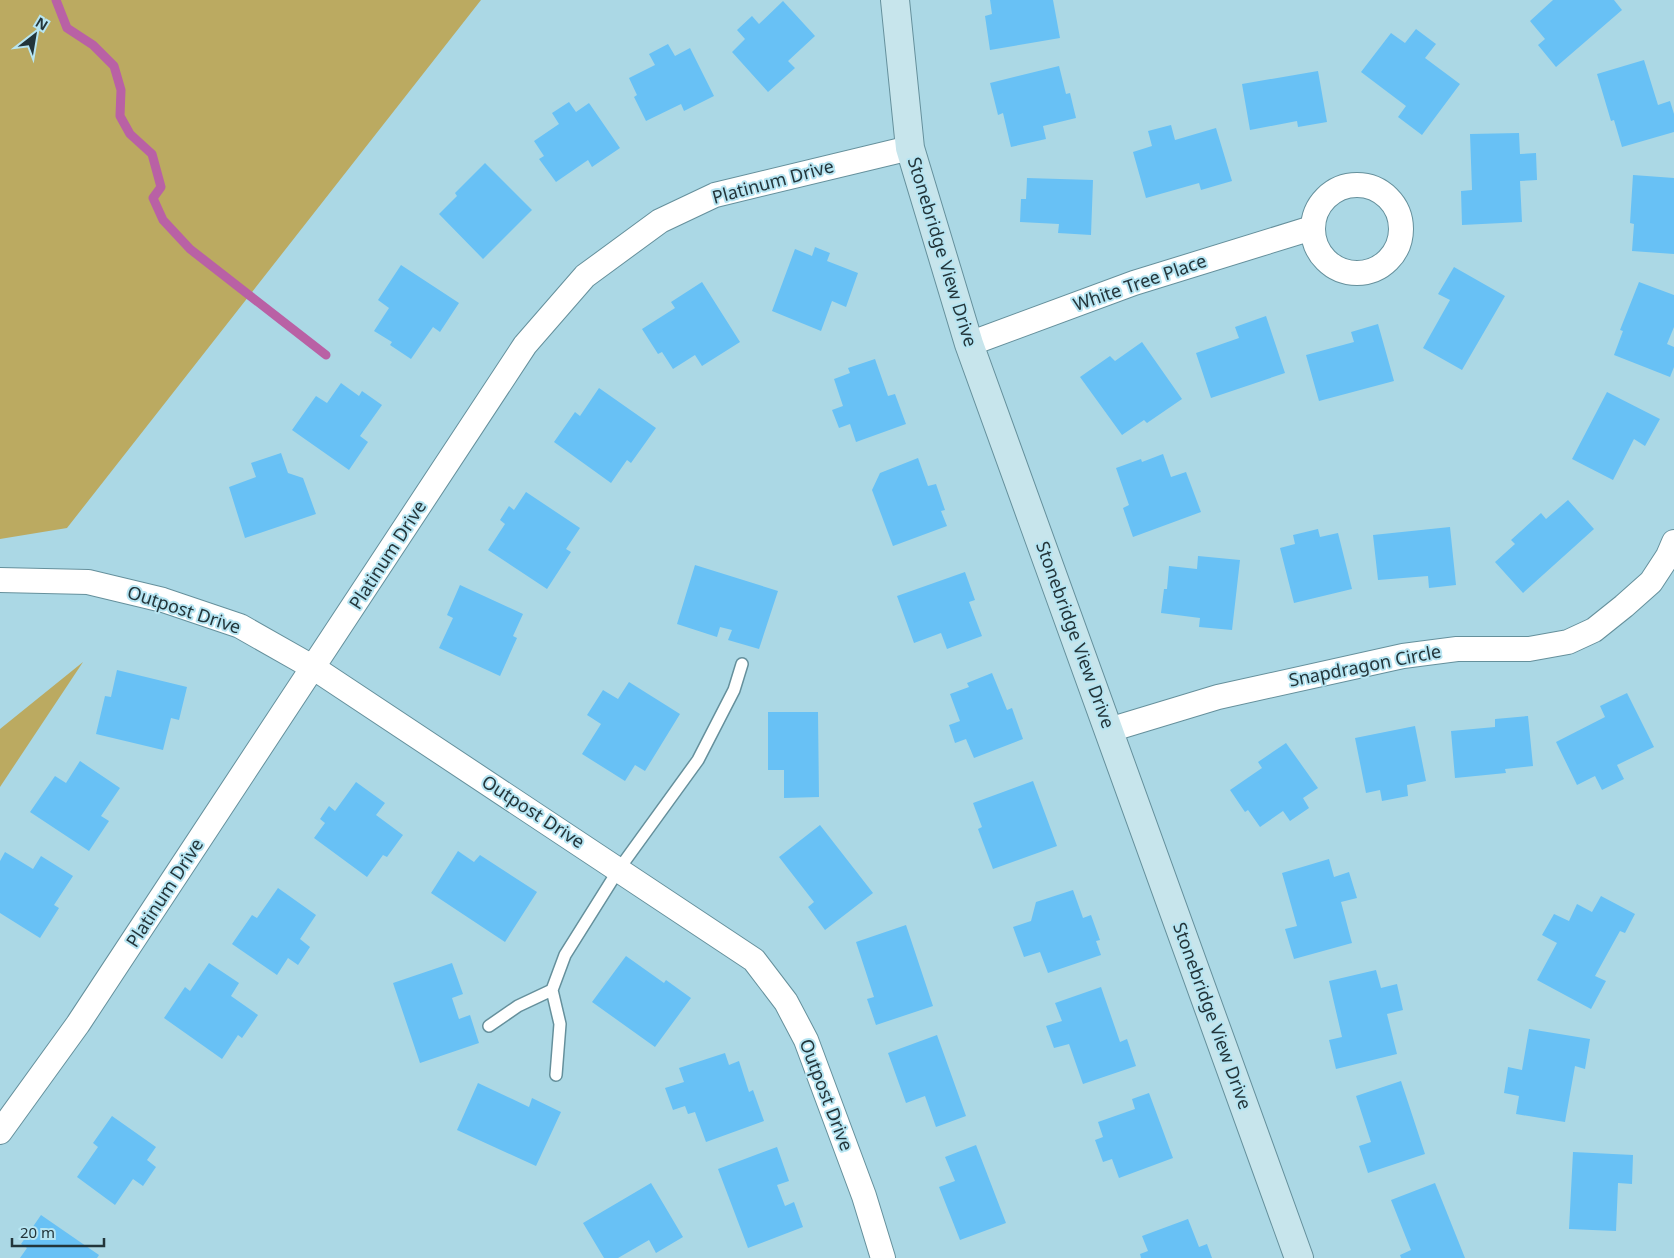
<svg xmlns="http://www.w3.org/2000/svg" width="1674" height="1258" font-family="'Noto Sans',sans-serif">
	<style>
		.green { fill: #bbaa61 }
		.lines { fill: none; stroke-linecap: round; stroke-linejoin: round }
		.stream { stroke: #b961a5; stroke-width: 9 }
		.building { fill: #68c1f5 }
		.lane-casing { stroke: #65909c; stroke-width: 14 }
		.street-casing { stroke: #65909c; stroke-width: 26 }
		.secondary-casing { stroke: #65909c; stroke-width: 30 }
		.lane { stroke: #fff; stroke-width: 11 }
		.street { stroke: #fff; stroke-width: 24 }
		.secondary { stroke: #c7e5ec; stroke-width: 28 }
		.labels { text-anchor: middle; stroke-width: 4; stroke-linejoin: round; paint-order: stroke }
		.street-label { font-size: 18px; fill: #23353a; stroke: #b7e5f2 }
	</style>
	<rect width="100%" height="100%" fill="#abd8e5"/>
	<path class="green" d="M0 0H481L67 528 0 539Z
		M83 662 0 787V729Z"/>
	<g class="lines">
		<path class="stream" d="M56 0 67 28 93 45 114 66 121 90 120 116 130 134 152 154 161 187 153 198 163 220 190 249 326 355"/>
	</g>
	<path class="building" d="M990 0H1053L1060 38 990 50 985 16 992 14Z
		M1553 0H1614L1622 10 1556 67 1538 45 1545 39 1530 21Z
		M783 1 815 36 788 61 795 68 768 92 732 52 745 39 737 30 752 16 759 24Z
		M1416 29 1436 44 1425 58 1460 84 1422 135 1398 117 1406 106 1361 72 1391 33 1405 43Z
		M668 44 675 56 690 48 714 96 684 111 681 104 646 121 634 97 637 95 629 78 655 65 649 54Z
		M1644 60 1658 105 1670 101 1674 114V132L1622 147 1614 120 1611 121 1597 74Z
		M1059 66 1066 94 1070 93 1076 118 1043 126 1046 139 1011 147 1003 113 998 115 990 83Z
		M1318 71 1327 122 1298 127 1297 121 1250 130 1242 84Z
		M569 102 576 112 589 103 620 148 592 167 588 160 556 182 539 159 544 156 534 141 559 124 552 113Z
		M1171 125 1175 140 1216 128 1232 181 1201 190 1199 183 1146 198 1133 152 1152 146 1148 131Z
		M1519 133 1520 154 1536 153 1537 180 1520 181 1522 222 1462 225 1461 191 1472 190 1470 134Z
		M485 163 532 210 483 259 439 214 457 196 455 193Z
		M1633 175 1674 178V254L1632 251 1634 224 1630 223Z
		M1027 178 1093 180 1091 235 1058 233 1059 224 1020 222 1021 199H1026Z
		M815 247 830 253 827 261 858 273 846 307 832 301 821 331 772 311 795 249 812 256Z
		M401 265 459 303 440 332 433 327 411 359 390 345 392 342 374 331 389 308 378 300Z
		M1454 267 1505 296 1462 370 1423 348 1450 300 1438 294Z
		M702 282 740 342 702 366 695 355 673 369 662 352 658 354 642 329 675 308 671 302Z
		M1639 282 1674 295V327L1667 344 1674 347V367L1670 377 1614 355 1623 331 1620 330Z
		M1266 316 1285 373 1211 398 1196 353 1239 338 1235 327Z
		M1378 324 1394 381 1319 401 1306 355 1354 342 1351 332Z
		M1142 342 1182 399 1147 423 1144 420 1122 435 1080 377 1110 356 1115 361Z
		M875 359 888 396 895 394 906 424 856 442 850 424 839 428 832 410 843 406 834 379 850 373 848 368Z
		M341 383 359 396 362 391 382 405 360 436 368 442 349 470 292 430 316 396 327 403Z
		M599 388 656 428 631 463 627 460 611 483 554 442 575 412 580 416Z
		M1607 392 1660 419 1645 446 1634 439 1613 480 1572 459Z
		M281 453 288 473 303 478 316 514 245 538 229 487 256 477 251 463Z
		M1163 454 1171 477 1186 472 1201 512 1133 537 1123 508 1129 505 1116 468 1141 459 1142 462Z
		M918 458 928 486 936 484 945 510 941 511 947 526 893 546 872 490 880 473Z
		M526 492 580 528 566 549 571 552 547 589 488 550 505 524 500 520 509 506 514 510Z
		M1568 500 1594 529 1523 593 1495 562 1515 544 1511 540 1541 513 1546 519Z
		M1450 527 1456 585 1429 588 1428 576 1378 580 1373 535Z
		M1318 529 1320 537 1338 533 1352 589 1294 603 1280 548 1295 544 1293 535Z
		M1198 556 1240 560 1232 630 1199 627 1200 618 1161 613 1164 589H1167L1169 566 1197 569Z
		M695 565 778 591 759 649 728 640 732 630 720 627 717 637 677 624Z
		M965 572 975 600 969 602 982 636 947 649 941 633 914 643 897 596Z
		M460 585 523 614 513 636 517 638 500 676 439 648 453 618 447 615Z
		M117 670 187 687 179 720 171 718 163 750 96 734 105 696 111 697Z
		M992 673 1007 710 1012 708 1023 739 974 758 966 739 955 743 949 725 960 721 950 694 969 687 967 683Z
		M629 682 680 714 645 771 635 765 625 781 582 754 601 724 587 715 603 690 618 699Z
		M1627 693 1654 747 1617 765 1624 779 1602 790 1595 776 1577 785 1556 742 1605 717 1600 706Z
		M768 712H818L819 797 784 798V770H768Z
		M1528 716 1533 766 1505 769 1506 773 1455 778 1451 731 1495 727V719Z
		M1415 726 1426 781 1407 785 1408 796 1382 801 1380 790 1366 793 1355 738Z
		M1286 743 1318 788 1303 798 1309 808 1290 821 1283 811 1260 827 1248 810 1245 812 1230 790 1262 768 1258 762Z
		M80 761 120 788 101 816 109 821 89 851 30 812 55 776 66 783Z
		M1033 781 1057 846 993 869 978 829 982 827 973 803Z
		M356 782 385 803 376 815 403 835 387 857 383 855 367 877 314 838 325 823 320 819 329 806 335 811Z
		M820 825 873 893 825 930 808 907 814 902 779 857Z
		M458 851 474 862 480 855 537 892 505 942 431 893Z
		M5 852 33 869 41 856 73 876 54 905 59 908 40 938 0 913V861Z
		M1329 859 1334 877 1349 872 1357 898 1341 902 1352 943 1294 959 1285 929 1297 926 1282 873Z
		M278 888 316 915 300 939 310 947 298 965 288 958 277 975 232 944 252 915 257 918Z
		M1073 890 1083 918 1091 915 1100 940 1096 941 1101 955 1048 973 1040 952 1024 957 1013 927 1031 921 1036 902Z
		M1601 896 1635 914 1625 933 1620 931 1595 976 1606 981 1591 1009 1537 980 1557 943 1542 935 1554 914 1569 921 1577 904 1592 912Z
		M906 925 933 1006 876 1025 867 999 874 997 856 942Z
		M626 956 664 983 666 980 691 998 655 1047 592 1002Z
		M209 963 239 983 231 996 258 1015 242 1038 238 1035 222 1059 164 1018 185 987 190 991Z
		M452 963 463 994 452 998 459 1019 470 1015 479 1043 420 1063 393 983Z
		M1376 970 1381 988 1397 984 1403 1010 1387 1014 1397 1054 1336 1069 1329 1040 1342 1037 1329 981Z
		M1101 987 1120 1042 1127 1039 1136 1066 1083 1084 1069 1044 1054 1048 1046 1026 1062 1021 1055 1003Z
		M1529 1029 1590 1039 1585 1069 1575 1066 1565 1122 1516 1114 1519 1096 1504 1093 1508 1067 1522 1070Z
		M937 1035 966 1116 936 1127 925 1096 906 1103 888 1053Z
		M725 1053 729 1065 739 1061 749 1092 753 1090 764 1121 706 1142 695 1112 688 1114 685 1106 673 1110 665 1088 684 1082 679 1068Z
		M1401 1081 1425 1154 1368 1173 1359 1146 1371 1142 1356 1096Z
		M478 1083 529 1107 532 1098 561 1112 536 1166 457 1130Z
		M1149 1093 1173 1158 1119 1178 1112 1159 1103 1162 1095 1140 1103 1137 1098 1122 1135 1109 1132 1099Z
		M112 1116 156 1147 147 1160 156 1167 143 1186 133 1179 115 1205 77 1177 98 1147 93 1143Z
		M976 1145 1006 1223 960 1240 939 1187 955 1181 945 1157Z
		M777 1147 789 1181 777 1185 785 1206 794 1202 803 1227 748 1248 718 1169Z
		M1573 1152 1633 1155 1632 1184 1618 1183 1616 1231 1569 1229Z
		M651 1183 683 1237 656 1253 649 1240 618 1258H604L583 1223Z
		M1435 1183 1465 1258H1401L1400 1255 1411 1250 1391 1200Z
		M41 1215 99 1255 97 1258H20L27 1248 21 1244Z
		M1188 1219 1199 1247 1207 1244 1212 1258H1141L1140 1254 1148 1251 1142 1236Z"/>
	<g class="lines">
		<g class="lane-casing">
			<path id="lane" d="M552 990 560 1024 556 1075
				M489 1026 518 1006 552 990 565 955 619 869 698 760 734 690 742 664"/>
		</g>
		<g class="street-casing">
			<path id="street" d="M1313 229a44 44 0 1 1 88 0a44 44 0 1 1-88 0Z
				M969 344 1134 283 1312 228
				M0 580 88 582 163 600 240 626 314 668 754 960 786 1002 806 1040 864 1196 883 1258
				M1109 730 1218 697 1403 656 1457 649H1529L1568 642 1594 630 1624 606 1651 582 1668 556 1674 542
				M0 1132 78 1024 525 345 585 276 660 221 715 195 910 148"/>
		</g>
		<g class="secondary-casing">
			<path id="secondary" d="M895 0 910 148 969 344 1299 1258"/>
		</g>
		<use href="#lane" class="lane"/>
		<use href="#street" class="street"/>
		<use href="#secondary" class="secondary"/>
	</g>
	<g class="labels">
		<g class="street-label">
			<text transform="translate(773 182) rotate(-15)" y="6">Platinum Drive</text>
			<text transform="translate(942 252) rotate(73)" y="6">Stonebridge View Drive</text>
			<text transform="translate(1140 283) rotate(-19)" y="6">White Tree Place</text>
			<text transform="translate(388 555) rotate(-57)" y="6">Platinum Drive</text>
			<text transform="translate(184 610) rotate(18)" y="6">Outpost Drive</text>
			<text transform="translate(1075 635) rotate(70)" y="6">Stonebridge View Drive</text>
			<text transform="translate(1365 666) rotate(-11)" y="6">Snapdragon Circle</text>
			<text transform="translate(533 812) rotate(33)" y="6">Outpost Drive</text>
			<text transform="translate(165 893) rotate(-57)" y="6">Platinum Drive</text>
			<text transform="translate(1212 1016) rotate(70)" y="6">Stonebridge View Drive</text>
			<text transform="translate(826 1095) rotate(69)" y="6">Outpost Drive</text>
		</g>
	</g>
	<g transform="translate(35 35) rotate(31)" stroke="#b7e5f2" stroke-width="4" paint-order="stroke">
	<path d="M0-4L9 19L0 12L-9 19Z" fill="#23353a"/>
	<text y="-8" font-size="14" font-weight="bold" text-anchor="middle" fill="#23353a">N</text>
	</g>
	<path d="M12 1238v8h92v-8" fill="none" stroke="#23353a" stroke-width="2.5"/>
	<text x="20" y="1238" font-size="15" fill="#23353a" stroke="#b7e5f2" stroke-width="4" paint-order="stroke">20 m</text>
</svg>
